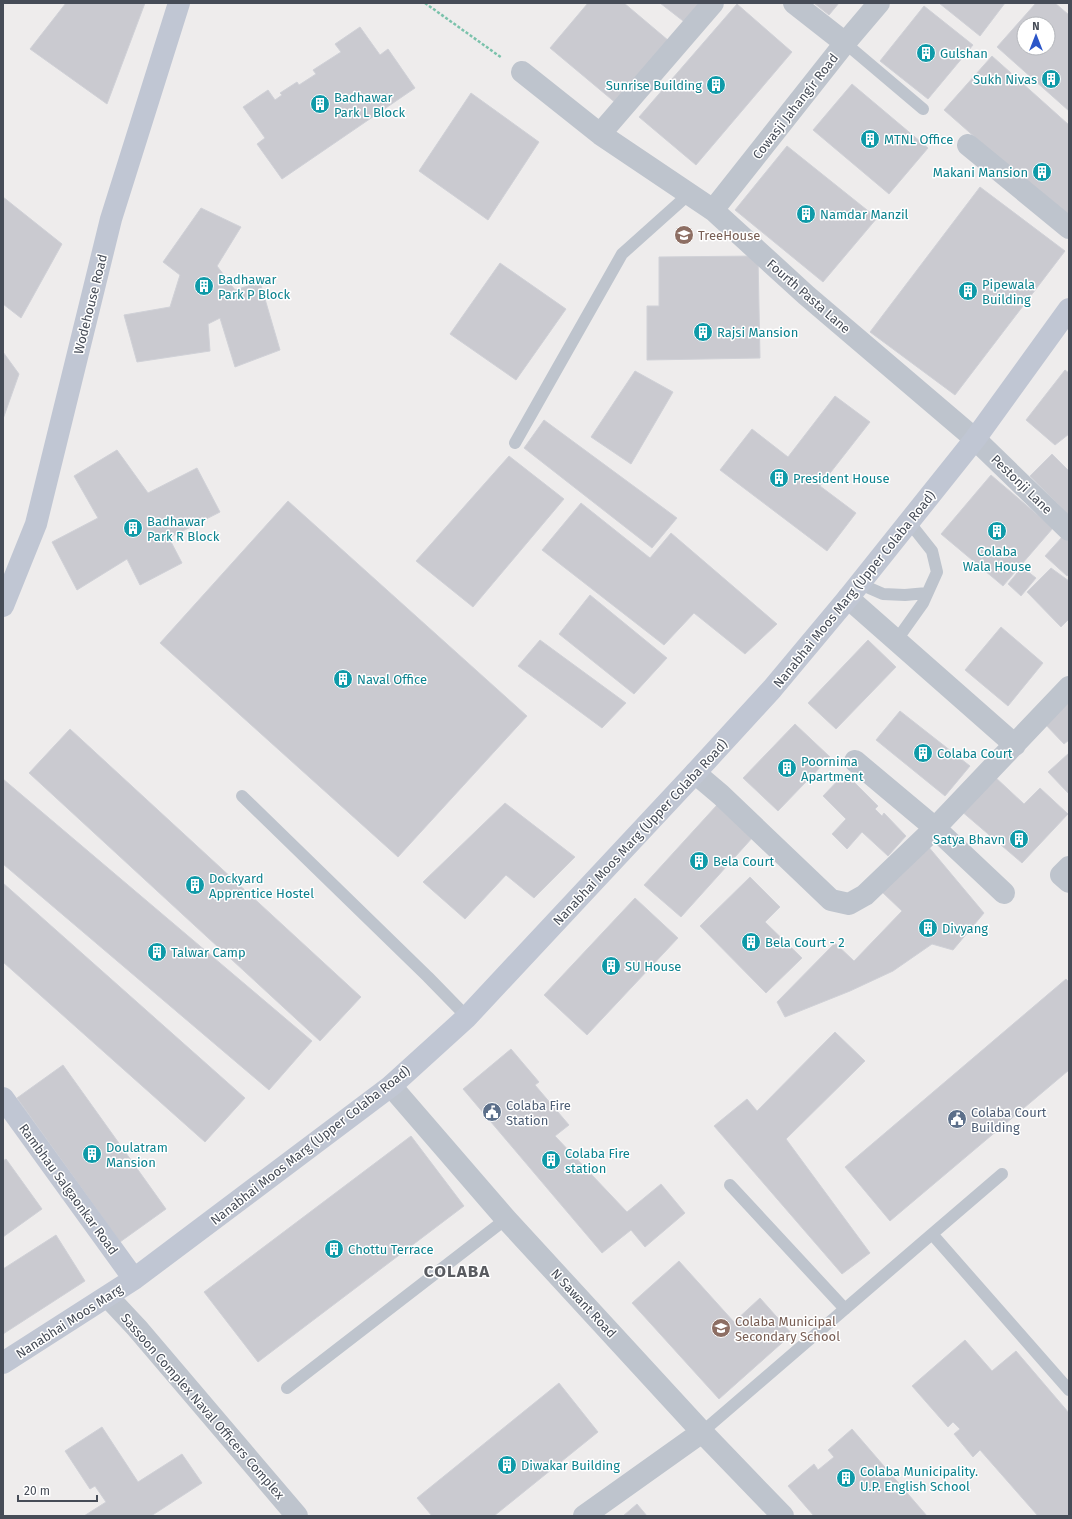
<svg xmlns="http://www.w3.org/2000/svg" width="1072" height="1519" font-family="'Fira Sans',sans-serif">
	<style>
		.building { fill: #cacad0; stroke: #d0d1d7; fill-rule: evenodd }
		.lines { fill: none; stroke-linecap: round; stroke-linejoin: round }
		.path { stroke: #7ac2ab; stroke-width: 2.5; stroke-dasharray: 3 2; stroke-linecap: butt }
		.lane { stroke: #bec4cd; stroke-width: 12 }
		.street { stroke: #bec4cd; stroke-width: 22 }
		.secondary { stroke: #c0c6d3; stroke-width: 22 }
		.labels { text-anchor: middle; stroke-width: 3; stroke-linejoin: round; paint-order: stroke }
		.culture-label { font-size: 13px; fill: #0d838f; stroke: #fff; text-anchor: start }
		.street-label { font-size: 13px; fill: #464c57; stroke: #fff }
		.education-label { font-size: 13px; fill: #785e54; stroke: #fff; text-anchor: start }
		.service-label { font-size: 13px; fill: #4e5e75; stroke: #fff; text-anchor: start }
		.district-label { font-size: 17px; font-weight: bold; letter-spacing: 1px; fill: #595b60; stroke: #fff }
	</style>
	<rect width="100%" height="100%" fill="#eeecec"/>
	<path class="building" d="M66 3H145L107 104 30 49Z
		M588 3H624L669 41 617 104 550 48Z
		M660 3H703L687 24Z
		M814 3H839L829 15Z
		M939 3H1005L980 36Z
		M1036 3H1055L1069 15V111L997 47ZM1024 24H1048V48H1024Z
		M737 4 792 52 696 165 639 117Z
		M924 6 973 45 928 99 880 61Z
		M360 27 380 55 388 49 415 88 282 179 257 144 265 138 243 107 268 90 275 100 282 95 280 93 297 82 299 85 316 74 313 70 341 52 335 44Z
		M992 56 1069 125V220L944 110Z
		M852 84 928 148 889 194 813 130Z
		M471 93 539 142 488 220 419 171Z
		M787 146 877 218 823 282 735 210Z
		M980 187 1065 251 955 395 870 332Z
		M3 197 62 244 21 318 3 304Z
		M201 208 241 227 217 266 235 290 260 282 280 350 235 367 220 318 208 324 210 351 137 362 124 315 170 307 180 275 163 262Z
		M758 256 760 358 647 360V306H659V257Z
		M500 263 566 309 516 380 450 334Z
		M3 352 19 374 3 419Z
		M1065 370 1069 373V434L1055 445 1026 420Z
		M635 371 673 392 631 464 591 437Z
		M835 396 870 422 820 486 856 513 827 551 720 470 752 429 788 457Z
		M544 420 677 518 652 548 524 448Z
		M117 450 148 493 197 468 220 512 169 538 182 563 140 585 127 559 77 590 52 542 98 518 74 476Z
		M1052 454 1069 471V516L1030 476Z
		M509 456 564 499 473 607 416 561Z
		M991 475 1053 528 1003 586 941 534Z
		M288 501 527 716 398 857 160 643Z
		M581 503 650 558 671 533 777 624 745 654 694 613 664 645 542 550Z
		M1063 536 1069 541V574L1067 576 1045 556Z
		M1022 567 1036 578 1021 596 1008 584Z
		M1051 568 1069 581V619L1061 627 1027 592Z
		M590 595 667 658 634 694 559 634Z
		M1001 627 1043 663 1008 706 965 670Z
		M540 640 626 703 602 728 518 666Z
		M868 640 896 667 836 729 808 703Z
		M1069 702V740L1064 744 1045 724Z
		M900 711 970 766 945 796 876 740Z
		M795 724 830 757 778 811 743 778Z
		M70 729 361 997 320 1041 29 773Z
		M1069 753V794L1048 772Z
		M845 773 878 806 875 809 882 816 884 813 906 836 888 856 862 832 847 849 832 834 846 819 823 796Z
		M994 776 1024 804 1040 788 1068 814 1022 863 960 810Z
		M3 779 312 1041 269 1090 3 864Z
		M505 803 575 857 534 898 506 875 465 919 423 882Z
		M717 805 753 837 681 917 644 885Z
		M927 845 984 913 953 950 932 944 893 971 850 991 785 1017 777 1002 835 943 854 961 902 911 881 891Z
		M750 877 780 907 765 922 802 958 766 993 700 926Z
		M3 883 245 1098 205 1142 3 962Z
		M635 898 678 938 587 1035 544 995Z
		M1066 979 1069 982V1070L890 1221 845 1167Z
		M835 1032 865 1061 786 1139 870 1253 842 1274 714 1126 747 1099 757 1111Z
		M511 1049 539 1082 535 1085 569 1125 555 1136 627 1212 661 1184 685 1213 645 1247 631 1230 602 1253 463 1089Z
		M63 1065 166 1209 120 1242 17 1098Z
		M411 1136 464 1206 258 1362 204 1292Z
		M6 1159 42 1209 3 1237V1161Z
		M56 1235 85 1281 3 1334V1269Z
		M679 1261 734 1322 760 1298 792 1334 719 1399 632 1303Z
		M965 1340 992 1371 1016 1351 1069 1413V1516H1038L980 1450 973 1457 954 1434 960 1429 953 1422 948 1427 912 1386Z
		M559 1383 598 1432 494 1516H432L417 1498Z
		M102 1427 138 1482 182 1454 202 1483 151 1516H84L106 1502 95 1486 90 1489 65 1451Z
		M852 1429 927 1516H814L788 1486 814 1464 818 1470 834 1457 828 1450Z
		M637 1504 647 1516H623Z"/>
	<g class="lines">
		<path class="path" d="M425 3 502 58"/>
		<path class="lane" d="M845 43 923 109
			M515 443 622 254 689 194
			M860 584 883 594 905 595 927 593
			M896 641 923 603 937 572 932 551 909 522
			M242 796 428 977 467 1017
			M730 1185 845 1309
			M932 1234 1002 1174
			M287 1388 506 1219
			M702 1432 932 1234 1069 1390"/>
		<path class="street" d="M794 3 845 43
			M522 72 600 134 713 210 806 295 975 439 1069 530
			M600 134 713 3
			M968 145 1069 228
			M713 210 845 43 879 3
			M848 598 1015 745
			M855 761 935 828 1004 893
			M695 773 721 795 831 900 849 904 865 895 935 828 1069 687
			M1069 867 1061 875 1069 882
			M391 1086 506 1219 702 1432 783 1516
			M108 1297 137 1328 297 1516
			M584 1516 702 1432"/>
		<path class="secondary" d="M3 606 36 524 111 219 179 3
			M3 1098 134 1279
			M3 1363 134 1279 391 1086 467 1017 695 773 772 689 848 598 975 439 1069 309"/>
	</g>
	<defs>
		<g id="building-disc" transform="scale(1)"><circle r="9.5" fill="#0f9aa8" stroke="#fff"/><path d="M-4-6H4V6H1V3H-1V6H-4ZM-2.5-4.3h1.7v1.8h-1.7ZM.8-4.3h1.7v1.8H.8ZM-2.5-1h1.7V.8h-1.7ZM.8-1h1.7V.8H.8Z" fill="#fff"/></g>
		<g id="school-disc" transform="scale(1)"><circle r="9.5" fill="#8d6e63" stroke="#fff"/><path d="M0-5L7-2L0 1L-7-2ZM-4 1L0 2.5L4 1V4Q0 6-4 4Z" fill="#fff"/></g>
		<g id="civic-disc" transform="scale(1)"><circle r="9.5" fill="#5c6f8a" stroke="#fff"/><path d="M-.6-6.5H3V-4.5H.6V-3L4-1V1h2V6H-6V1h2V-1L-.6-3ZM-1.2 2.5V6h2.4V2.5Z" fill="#fff"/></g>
	</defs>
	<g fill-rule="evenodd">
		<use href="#building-disc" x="926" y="53"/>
		<use href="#building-disc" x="1051" y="79"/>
		<use href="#building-disc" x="716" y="85"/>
		<use href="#building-disc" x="320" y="104"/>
		<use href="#building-disc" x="870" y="139"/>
		<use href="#building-disc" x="1042" y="172"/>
		<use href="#building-disc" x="806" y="214"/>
		<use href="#school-disc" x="684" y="235"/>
		<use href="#building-disc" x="204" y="286"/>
		<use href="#building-disc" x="968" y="291"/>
		<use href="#building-disc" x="703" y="332"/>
		<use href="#building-disc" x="779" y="478"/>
		<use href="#building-disc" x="133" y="528"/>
		<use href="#building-disc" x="997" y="531"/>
		<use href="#building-disc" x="343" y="679"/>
		<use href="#building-disc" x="923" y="753"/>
		<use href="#building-disc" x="787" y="768"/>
		<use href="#building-disc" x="1019" y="839"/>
		<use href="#building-disc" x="699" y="861"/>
		<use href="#building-disc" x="195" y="885"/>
		<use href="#building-disc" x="928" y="928"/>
		<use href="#building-disc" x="751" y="942"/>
		<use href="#building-disc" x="157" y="952"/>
		<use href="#building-disc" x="611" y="966"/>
		<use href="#civic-disc" x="492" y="1112"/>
		<use href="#civic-disc" x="957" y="1119"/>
		<use href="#building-disc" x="92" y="1154"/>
		<use href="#building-disc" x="551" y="1160"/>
		<use href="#building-disc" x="334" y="1249"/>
		<use href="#school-disc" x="721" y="1328"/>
		<use href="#building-disc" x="507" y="1465"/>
		<use href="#building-disc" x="846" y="1478"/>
	</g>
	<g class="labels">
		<g class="culture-label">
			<text x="940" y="58">Gulshan</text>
			<text x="1037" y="84" text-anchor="end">Sukh Nivas</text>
			<text x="702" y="90" text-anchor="end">Sunrise Building</text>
			<text x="334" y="102">Badhawar<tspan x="334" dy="15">Park L Block</tspan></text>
			<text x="884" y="144">MTNL Office</text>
			<text x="1028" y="177" text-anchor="end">Makani Mansion</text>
			<text x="820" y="219">Namdar Manzil</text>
			<text x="218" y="284">Badhawar<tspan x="218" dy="15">Park P Block</tspan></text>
			<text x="982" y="289">Pipewala<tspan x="982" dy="15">Building</tspan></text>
			<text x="717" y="337">Rajsi Mansion</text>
			<text x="793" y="483">President House</text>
			<text x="147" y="526">Badhawar<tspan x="147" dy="15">Park R Block</tspan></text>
			<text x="997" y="556" text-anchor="middle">Colaba<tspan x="997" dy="15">Wala House</tspan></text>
			<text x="357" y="684">Naval Office</text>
			<text x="937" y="758">Colaba Court</text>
			<text x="801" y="766">Poornima<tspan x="801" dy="15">Apartment</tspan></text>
			<text x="1005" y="844" text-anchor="end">Satya Bhavn</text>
			<text x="713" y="866">Bela Court</text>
			<text x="209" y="883">Dockyard<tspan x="209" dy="15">Apprentice Hostel</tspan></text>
			<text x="942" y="933">Divyang</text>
			<text x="765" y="947">Bela Court - 2</text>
			<text x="171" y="957">Talwar Camp</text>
			<text x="625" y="971">SU House</text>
			<text x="106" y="1152">Doulatram<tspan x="106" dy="15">Mansion</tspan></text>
			<text x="565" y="1158">Colaba Fire<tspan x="565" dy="15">station</tspan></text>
			<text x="348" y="1254">Chottu Terrace</text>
			<text x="521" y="1470">Diwakar Building</text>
			<text x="860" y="1476">Colaba Municipality.<tspan x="860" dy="15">U.P. English School</tspan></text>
		</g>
		<g class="street-label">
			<text transform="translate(795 106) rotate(-52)" y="5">Cowasji Jahangir Road</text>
			<text transform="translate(809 296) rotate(41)" y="5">Fourth Pasta Lane</text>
			<text transform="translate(90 304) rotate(-76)" y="5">Wodehouse Road</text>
			<text transform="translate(1022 484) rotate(44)" y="5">Pestonji Lane</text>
			<text transform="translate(854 589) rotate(-51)" y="5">Nanabhai Moos Marg (Upper Colaba Road)</text>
			<text transform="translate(640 832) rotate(-47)" y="5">Nanabhai Moos Marg (Upper Colaba Road)</text>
			<text transform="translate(310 1145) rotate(-38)" y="5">Nanabhai Moos Marg (Upper Colaba Road)</text>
			<text transform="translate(69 1189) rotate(54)" y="5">Rambhau Salgaonkar Road</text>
			<text transform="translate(584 1303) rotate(47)" y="5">N Sawant Road</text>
			<text transform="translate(69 1321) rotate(-33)" y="5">Nanabhai Moos Marg</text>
			<text transform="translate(203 1406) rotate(49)" y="5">Sassoon Complex Naval Officers Complex</text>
		</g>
		<g class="education-label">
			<text x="698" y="240">TreeHouse</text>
			<text x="735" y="1326">Colaba Municipal<tspan x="735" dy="15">Secondary School</tspan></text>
		</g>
		<g class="service-label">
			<text x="506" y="1110">Colaba Fire<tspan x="506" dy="15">Station</tspan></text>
			<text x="971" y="1117">Colaba Court<tspan x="971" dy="15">Building</tspan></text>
		</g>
		<g class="district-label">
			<text x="457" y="1277">COLABA</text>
		</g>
	</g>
	<rect width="1072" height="1519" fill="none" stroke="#464c57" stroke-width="8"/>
	<g transform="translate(1036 36)"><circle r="19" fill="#ffffff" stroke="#b5b7bc"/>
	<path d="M0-3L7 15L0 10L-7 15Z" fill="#2c56c8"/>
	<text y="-6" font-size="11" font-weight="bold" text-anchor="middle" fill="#464c57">N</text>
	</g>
	<path d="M18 1495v6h79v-6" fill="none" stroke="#464c57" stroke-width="2"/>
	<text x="24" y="1495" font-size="12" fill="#464c57" stroke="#ffffff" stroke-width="3" paint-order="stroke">20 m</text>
</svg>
